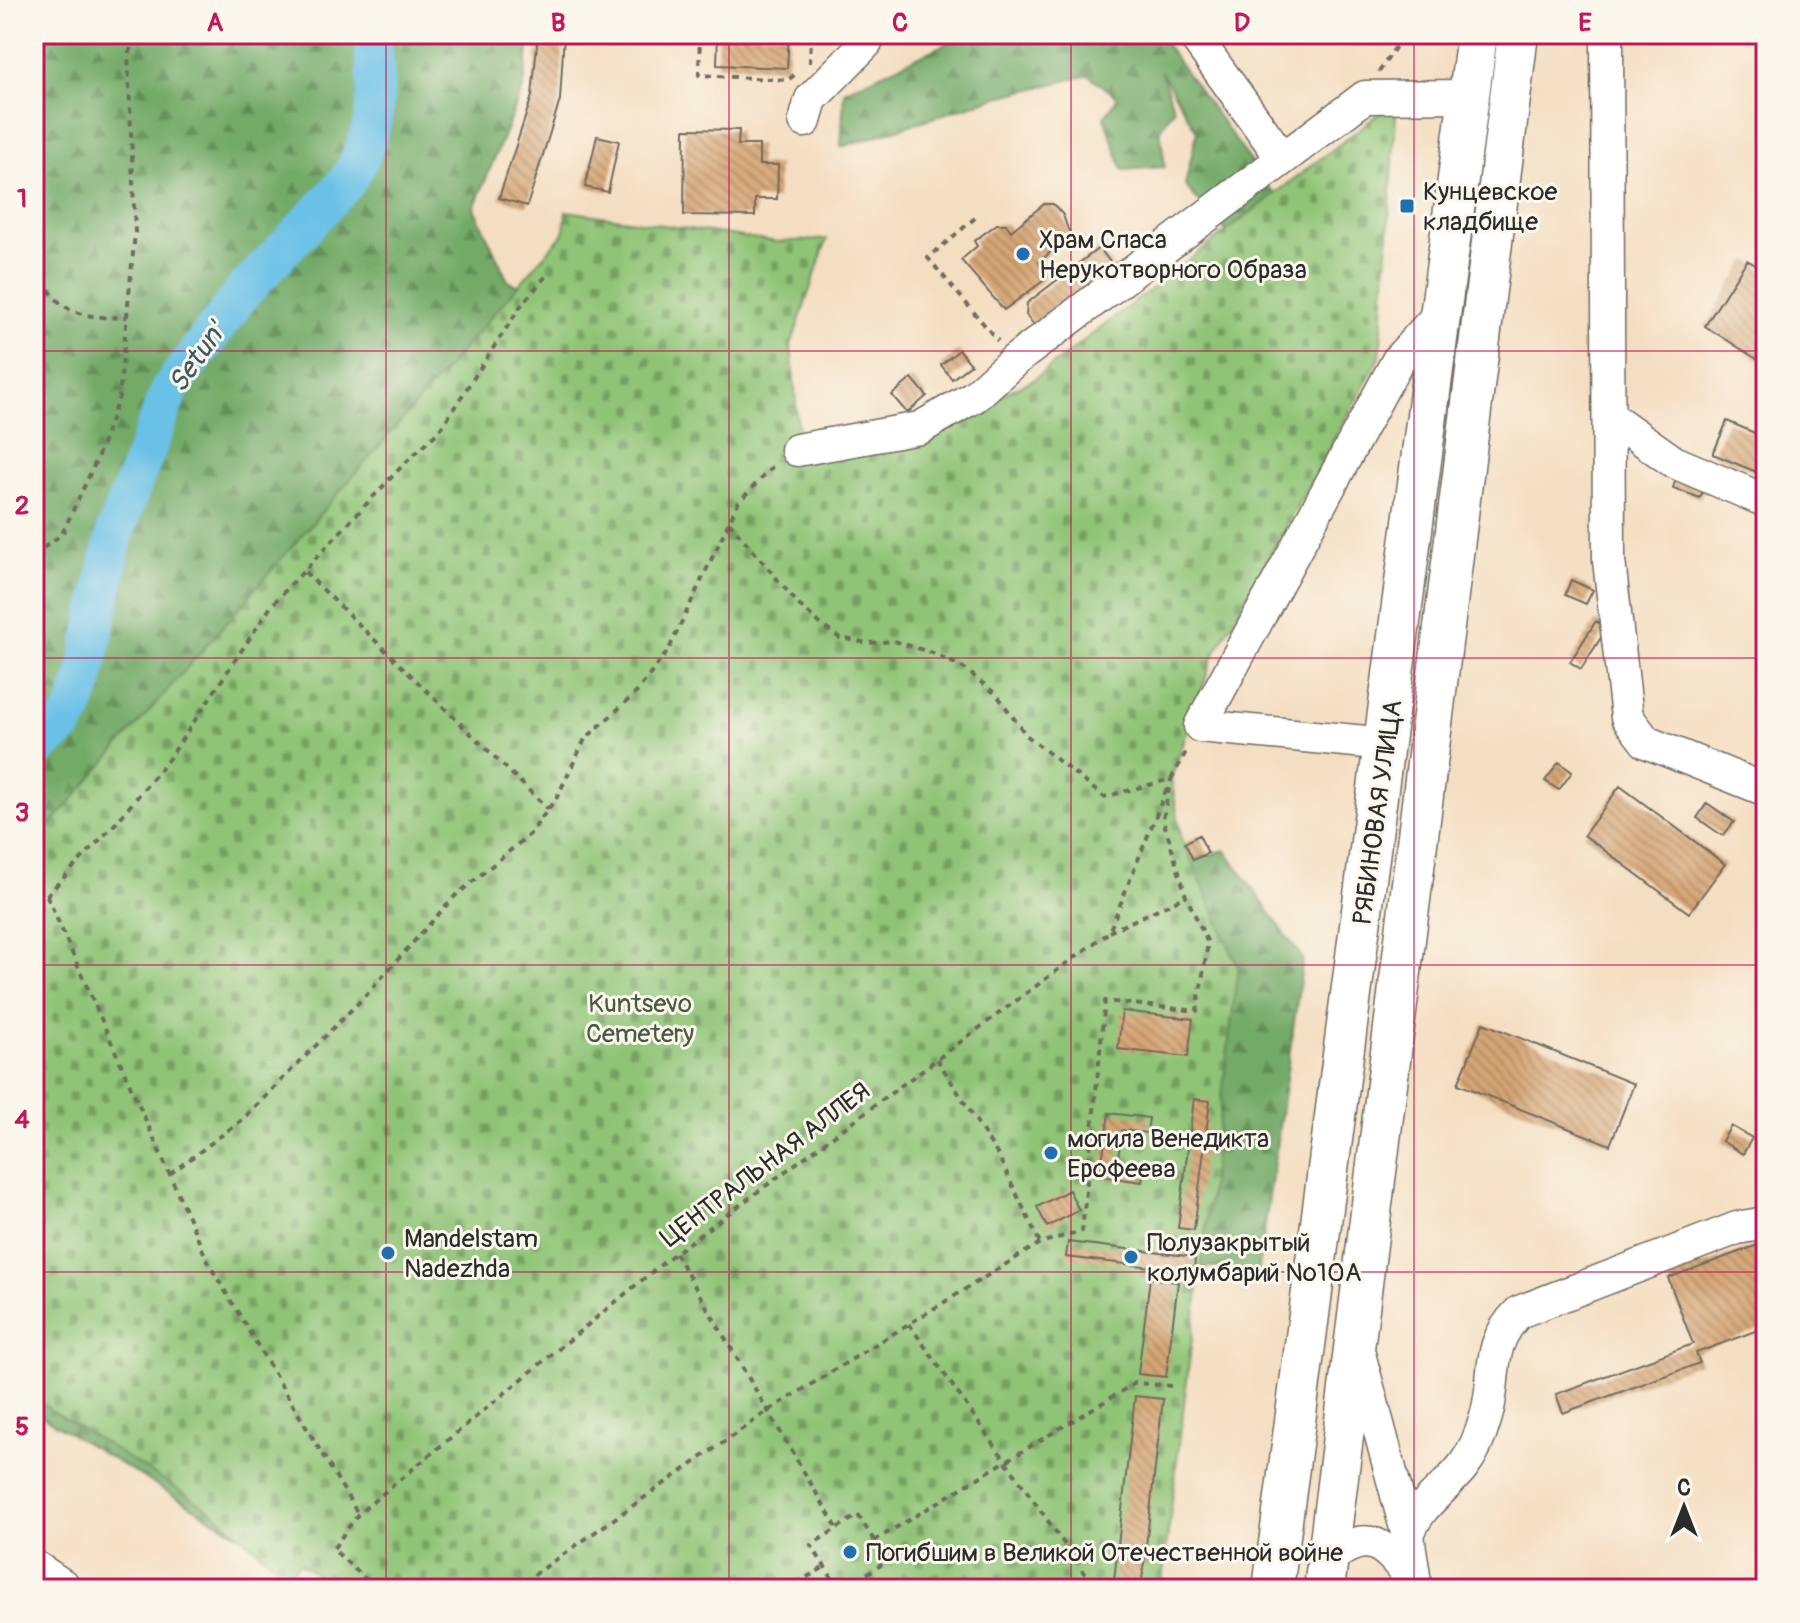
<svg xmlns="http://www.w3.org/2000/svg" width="1800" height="1623" font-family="Pangolin,sans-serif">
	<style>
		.forest { fill: url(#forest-firs); stroke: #4f6a49; stroke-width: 2 }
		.cemetery { fill: url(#cemetery-stones); stroke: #5d7850; stroke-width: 2 }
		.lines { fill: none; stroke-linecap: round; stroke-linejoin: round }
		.river { stroke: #6ac1e7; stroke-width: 38 }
		.building { fill: url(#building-back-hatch) }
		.minor-casing { stroke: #716a60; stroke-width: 35 }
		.major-casing { stroke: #716a60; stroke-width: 43 }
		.path { stroke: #716a60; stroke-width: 4; stroke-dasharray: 6 6; stroke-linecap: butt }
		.minor { stroke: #fff; stroke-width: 32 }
		.major { stroke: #fff; stroke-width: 40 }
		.grid { fill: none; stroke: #c2185b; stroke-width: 2; stroke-opacity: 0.55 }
		.poi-dot { fill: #1f6fb2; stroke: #fbf7ec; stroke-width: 3 }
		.labels { text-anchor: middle; stroke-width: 6; stroke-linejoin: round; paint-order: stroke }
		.poi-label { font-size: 26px; fill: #2b2b2b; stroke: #fbf7ec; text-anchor: start }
		.street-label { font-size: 26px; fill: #2b2b2b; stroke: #fbf7ec }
		.park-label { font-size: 26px; fill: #495942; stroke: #fbf7ec }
		.water-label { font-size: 28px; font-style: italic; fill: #3e5863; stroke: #fbf7ec }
		.neatline { fill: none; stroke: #c2185b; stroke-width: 3 }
		.grid-label { font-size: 26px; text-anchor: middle; font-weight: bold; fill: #c2185b }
	</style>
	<defs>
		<pattern id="forest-firs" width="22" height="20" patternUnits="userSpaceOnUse" patternTransform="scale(2)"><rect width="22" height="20" fill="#73aa67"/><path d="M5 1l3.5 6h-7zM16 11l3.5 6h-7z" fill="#5f8b55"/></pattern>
		<pattern id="cemetery-stones" width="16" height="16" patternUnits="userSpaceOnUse" patternTransform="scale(2)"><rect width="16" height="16" fill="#8fc476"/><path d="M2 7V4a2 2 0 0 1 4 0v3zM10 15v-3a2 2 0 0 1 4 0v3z" fill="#759f61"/></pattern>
		<pattern id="building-back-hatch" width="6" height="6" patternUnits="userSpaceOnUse" patternTransform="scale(2)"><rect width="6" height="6" fill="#d5a575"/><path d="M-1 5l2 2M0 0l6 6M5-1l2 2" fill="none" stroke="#ad8760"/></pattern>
	</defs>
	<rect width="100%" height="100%" fill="#fbf7ec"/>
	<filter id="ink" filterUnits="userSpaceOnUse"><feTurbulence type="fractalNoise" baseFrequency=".0125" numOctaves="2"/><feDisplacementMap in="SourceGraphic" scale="16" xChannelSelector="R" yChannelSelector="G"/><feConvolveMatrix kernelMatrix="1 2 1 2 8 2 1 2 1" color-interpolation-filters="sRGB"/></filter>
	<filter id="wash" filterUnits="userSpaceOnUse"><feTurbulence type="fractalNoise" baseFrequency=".006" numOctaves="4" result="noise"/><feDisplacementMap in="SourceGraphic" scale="32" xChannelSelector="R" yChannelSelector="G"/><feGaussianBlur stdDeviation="1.8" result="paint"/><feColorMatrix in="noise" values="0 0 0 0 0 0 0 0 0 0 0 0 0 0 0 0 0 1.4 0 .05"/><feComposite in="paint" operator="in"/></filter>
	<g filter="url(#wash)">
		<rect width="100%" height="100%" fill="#f4dec1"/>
		<path class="forest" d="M34 34H530L524 86 474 208 508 281 526 289 785 340 794 445 975 425 1234 239 1185 186 1197 132 1161 71 1174 109 1160 129 1165 167 1123 170 1104 117 1118 98 1089 75 994 98 841 147 844 91 967 34H1158L1281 203 1198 668 1152 815 1182 862 1225 850 1303 959 1258 1274 1206 1266 1204 1281 1144 1273 330 1534 289 1565 34 1412Z"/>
		<path class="cemetery" d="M1397 100 1380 357 1213 657 1171 779 1181 836 1238 967 1161 1589H338L299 1563 288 1576 212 1511 34 1399V844L564 233 566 211 777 242 827 239 791 345 799 440 982 404 1033 380Z"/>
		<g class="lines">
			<path class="river" d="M34 751 64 726 75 708 84 683 115 531 170 389 243 292 346 183C377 135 381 89 371 34"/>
		</g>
		<g id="blocks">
			<path class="building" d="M538 34H564L560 100 527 206 499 198 532 96Z
				M718 34H789L787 68 717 65Z
				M685 129 739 130 738 145H759V165H778L777 199H755V216L684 215Z
				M597 136 619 141 608 192 585 187Z
				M1044 204H1053L1063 215 1070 235 1039 262 1044 273 1043 281 1004 310 961 260 977 246 974 241 997 224H1006L1011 231Z
				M1099 248 1116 269 1037 329 1026 315 1027 303Z
				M1747 260 1766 271V365L1705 326Z
				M959 350 971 364 952 379 941 365Z
				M912 378 927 396 907 413 892 395Z
				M1727 421 1766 438V476L1713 454Z
				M1677 476 1705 487 1700 498 1673 488Z
				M1571 580 1593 590 1586 604 1565 595Z
				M1596 621 1607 628 1581 669 1570 662Z
				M1559 762 1572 772 1559 790 1545 781Z
				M1620 786 1725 864 1689 913 1584 835Z
				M1707 803 1734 822 1723 836 1697 818Z
				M1199 835 1208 853 1193 860 1185 843Z
				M1122 1011 1193 1019 1188 1057 1118 1049Z
				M1483 1023 1634 1084 1610 1145 1458 1084Z
				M1194 1099 1210 1101 1194 1230 1178 1228Z
				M1109 1113 1149 1118 1147 1133 1122 1130 1117 1165 1144 1168 1142 1182 1100 1176Z
				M1731 1126 1752 1138 1743 1154 1722 1141Z
				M1069 1190 1079 1210 1047 1227 1037 1207Z
				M1068 1242 1195 1257 1194 1272 1066 1257Z
				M1766 1242V1327L1696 1353 1700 1363 1563 1413 1556 1394 1693 1344 1668 1278Z
				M1150 1278 1178 1282 1166 1377 1138 1374Z
				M1135 1396 1163 1399 1141 1589H1113Z"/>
		</g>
	</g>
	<g filter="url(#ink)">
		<use href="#blocks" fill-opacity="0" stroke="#716a60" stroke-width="2"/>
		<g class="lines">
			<g class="minor-casing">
				<path id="minor" d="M1193 34 1282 158
					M1607 34 1609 561 1627 717 1646 742 1766 790
					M805 121 811 99 866 43 867 34
					M1609 416 1674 462 1766 501
					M797 450 920 428 975 396 1015 360 1365 97 1469 96
					M1386 744 1200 726 1398 360 1443 310
					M1359 1354 1408 1536 1416 1589
					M1408 1536C1416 1506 1446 1489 1464 1465 1473 1453 1481 1434 1485 1420 1499 1377 1483 1348 1519 1312L1737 1228 1766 1223
					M1328 1560C1369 1526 1385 1545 1412 1580"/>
			</g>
			<g class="major-casing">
				<path id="major" d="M34 1571 61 1589
					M1273 1589 1477 34
					M1324 1589 1518 34"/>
			</g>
			<path class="path" d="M700 34 699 75 788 80 797 73
				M34 36 37 34
				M810 63 811 34
				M1379 72 1404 34
				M975 218 928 258 998 341
				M34 244C46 304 65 320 127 317
				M729 522 799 605 825 628 840 638 869 643 894 641 936 654 965 669 997 695 1026 735 1104 797 1171 779 1187 750
				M34 555 62 534 96 461 119 397 135 233 128 55 138 34
				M305 572 548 809
				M34 895H47L116 823 171 756 272 605 402 466 439 431 522 304 546 276
				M47 896 209 1264 358 1514
				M1109 932 1186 896
				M937 1059 999 1157 1040 1243
				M170 1174 242 1120 364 997 454 897 530 834 557 797 585 739 636 693 668 651 738 503 775 464
				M675 1253 837 1528
				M909 1324 1096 1589
				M874 1541 1135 1383 1171 1386
				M863 1577 870 1589
				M376 1589 333 1549 358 1514 675 1253 1109 932 1167 788
				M514 1589 768 1411 1040 1243 1082 1231 1105 1001 1197 1011 1208 943 1186 896 1163 819 1171 779
				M786 1589 825 1567
				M839 1589 811 1545 858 1515 887 1561 843 1589"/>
			<use href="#minor" class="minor"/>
			<use href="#major" class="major"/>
		</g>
	</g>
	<path class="grid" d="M386 34V1589M729 34V1589M1071 34V1589M1414 34V1589M34 351H1766M34 658H1766M34 965H1766M34 1272H1766"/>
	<g class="poi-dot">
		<rect x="1399" y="198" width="16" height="16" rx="4"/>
		<circle cx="1023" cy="254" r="8"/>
		<circle cx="1051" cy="1153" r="8"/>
		<circle cx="388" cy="1253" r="8"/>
		<circle cx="1131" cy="1257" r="8"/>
		<circle cx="850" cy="1552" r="8"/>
	</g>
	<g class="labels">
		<g class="poi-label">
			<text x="1423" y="200">Кунцевское<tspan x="1423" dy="30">кладбище</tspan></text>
			<text x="1039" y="248">Храм Спаса<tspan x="1039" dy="30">Нерукотворного Образа</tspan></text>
			<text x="1067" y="1147">могила Венедикта<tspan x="1067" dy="30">Ерофеева</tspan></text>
			<text x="404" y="1247">Mandelstam<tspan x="404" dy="30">Nadezhda</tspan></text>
			<text x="1147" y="1251">Полузакрытый<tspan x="1147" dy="30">колумбарий №10А</tspan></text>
			<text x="866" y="1561">Погибшим в Великой Отечественной войне</text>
		</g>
		<g class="street-label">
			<text transform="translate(1377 812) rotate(-82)" y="9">РЯБИНОВАЯ УЛИЦА</text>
			<text transform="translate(765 1164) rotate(-37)" y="9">ЦЕНТРАЛЬНАЯ АЛЛЕЯ</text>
		</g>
		<g class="park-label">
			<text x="640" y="1012">Kuntsevo<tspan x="640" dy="30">Cemetery</tspan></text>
		</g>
		<g class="water-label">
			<text transform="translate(196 357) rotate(-55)" y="10">Setun'</text>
		</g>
	</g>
	<rect width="1800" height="1623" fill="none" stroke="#fbf7ec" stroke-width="88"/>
	<g transform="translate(1684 1507)" stroke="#fbf7ec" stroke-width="6" paint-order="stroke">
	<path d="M0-6L14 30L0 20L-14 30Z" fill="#2b2b2b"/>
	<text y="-12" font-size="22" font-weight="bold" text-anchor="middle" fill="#2b2b2b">С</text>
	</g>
	<rect x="44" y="44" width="1712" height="1535" class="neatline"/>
	<g class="grid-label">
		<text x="215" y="31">A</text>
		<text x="558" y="31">B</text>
		<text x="900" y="31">C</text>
		<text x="1242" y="31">D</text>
		<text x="1585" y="31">E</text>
		<text x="22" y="207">1</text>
		<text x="22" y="514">2</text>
		<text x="22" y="821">3</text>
		<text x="22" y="1128">4</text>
		<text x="22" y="1435">5</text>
	</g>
</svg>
